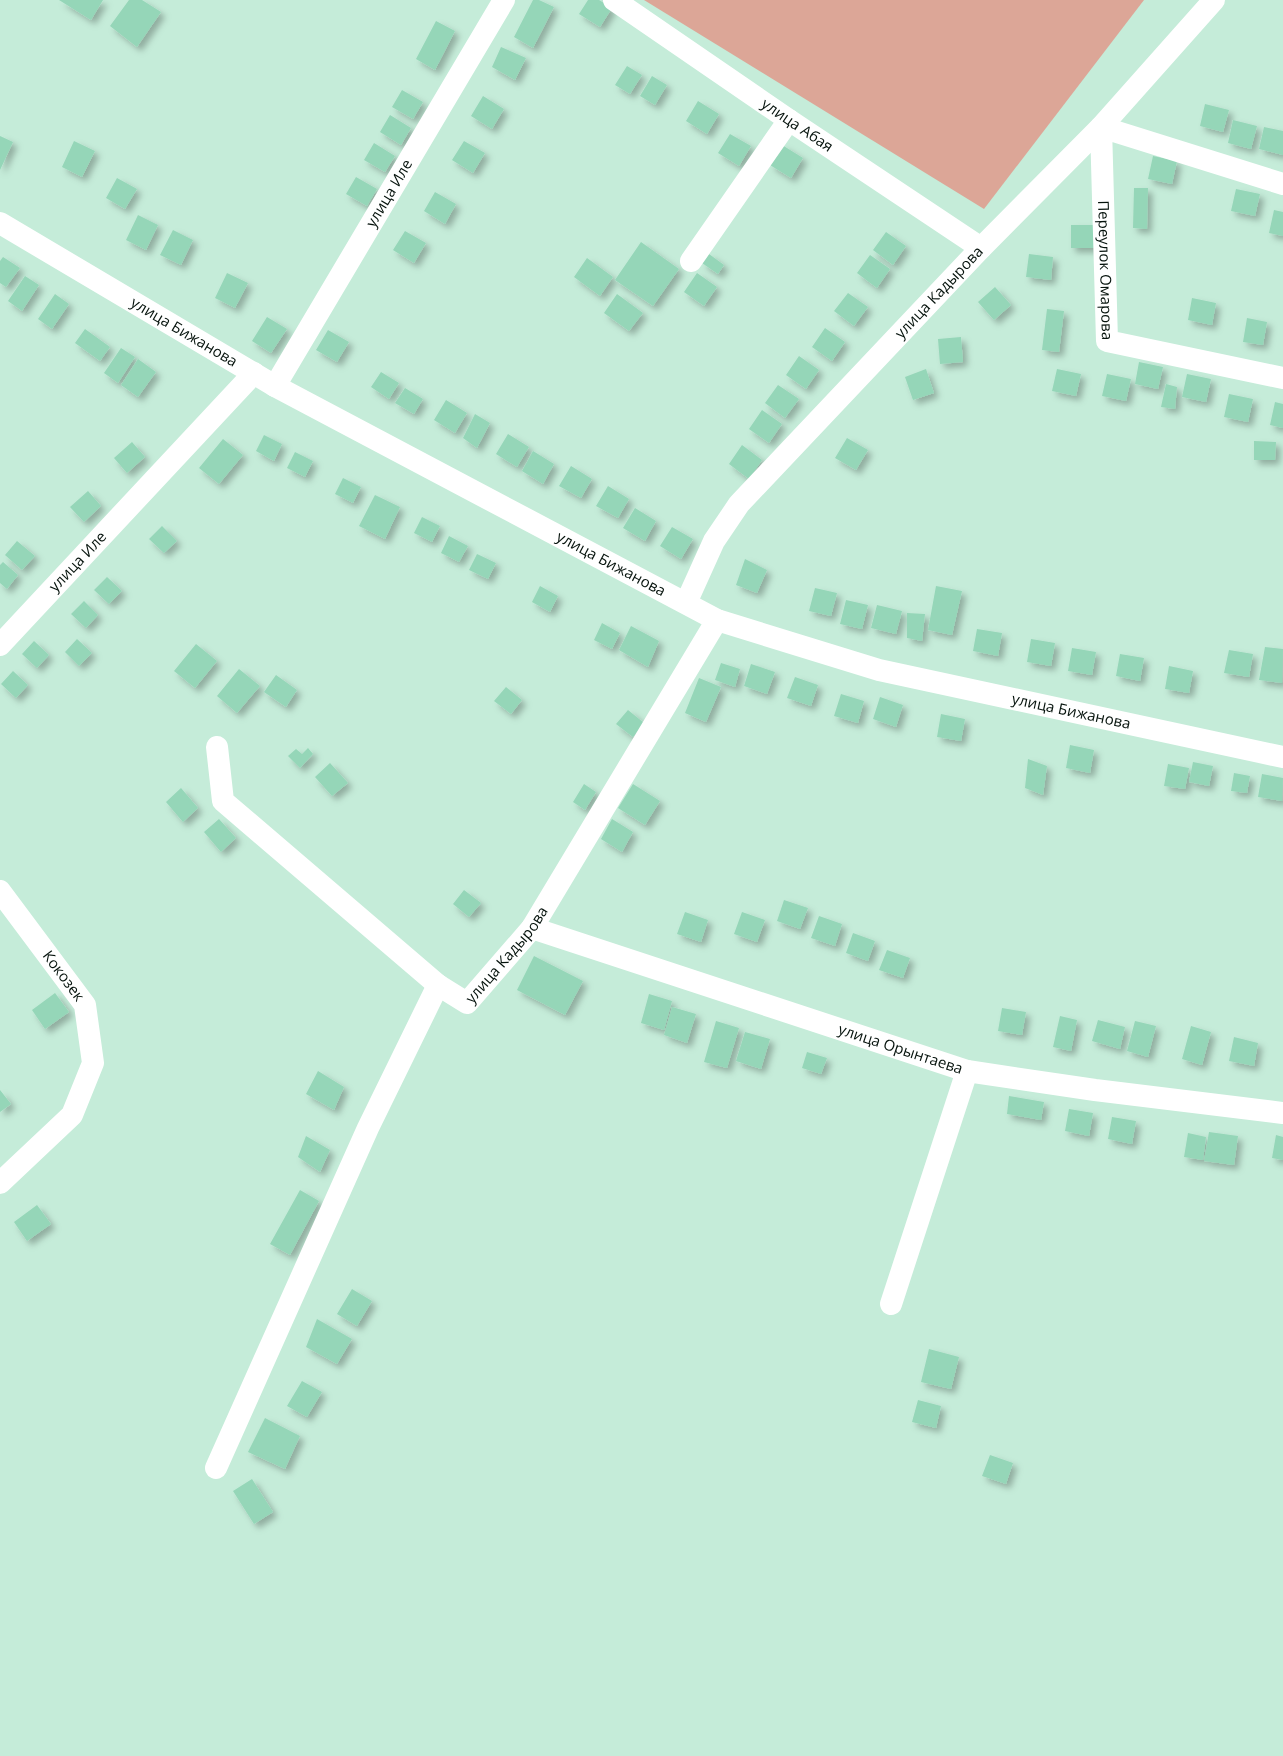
<svg xmlns="http://www.w3.org/2000/svg" width="1283" height="1756" font-family="'Open Sans',sans-serif">
	<style>
		.green { fill: #dca697 }
		.building { fill: #95d6b8; filter: url(#shadow) }
		.lines { fill: none; stroke-linecap: round; stroke-linejoin: round }
		.minor { stroke: #fff; stroke-width: 22 }
		.labels { text-anchor: middle; stroke-width: 4.5; stroke-linejoin: round; paint-order: stroke }
		.street-label { font-size: 15px; fill: #05120c; stroke: #fff }
	</style>
	<defs>
		<filter id="shadow"><feDropShadow dx="4.5" dy="4.5" stdDeviation="3" flood-color="#0004"/></filter>
	</defs>
	<rect width="100%" height="100%" fill="#c5ecd9"/>
	<path class="green" d="M644 0H1144L984 209Z"/>
	<path class="building" d="M59 0H103L91 20Z
		M129 0H142L161 12 137 47 110 26Z
		M533 0H539L554 7 533 48 514 37Z
		M588 0H599L612 8 600 27 579 14Z
		M436 21 455 31 435 70 416 59Z
		M501 47 526 58 515 80 492 67Z
		M627 66 642 75 630 94 615 85Z
		M652 76 667 85 655 105 640 96Z
		M402 90 423 102 413 119 392 107Z
		M483 96 504 109 492 129 471 116Z
		M698 101 719 114 707 134 686 121Z
		M1205 104 1229 110 1223 132 1200 126Z
		M390 115 411 128 401 145 380 132Z
		M1233 120 1257 126 1251 149 1228 143Z
		M1264 127 1283 131V155L1259 149Z
		M730 134 751 146 739 166 718 153Z
		M0 136 13 142 0 170Z
		M74 141 95 151 82 177 62 167Z
		M464 141 485 153 473 173 452 160Z
		M374 143 395 156 385 172 364 160Z
		M782 145 803 158 791 178 770 165Z
		M1153 156 1177 161 1172 184 1148 179Z
		M356 177 377 189 367 206 346 194Z
		M117 178 137 189 125 209 106 198Z
		M1134 188H1148L1147 229 1133 228Z
		M1236 189 1260 194 1255 216 1231 211Z
		M435 192 456 204 445 224 424 211Z
		M1274 210 1283 212V236L1269 233Z
		M138 215 158 225 146 250 126 240Z
		M1071 225H1096V248H1071Z
		M173 230 193 240 181 265 160 255Z
		M405 231 426 243 414 263 393 250Z
		M886 232 906 246 893 265 873 250Z
		M641 242 679 269 653 306 615 280Z
		M709 254 724 265 718 274 702 263Z
		M1029 254 1053 257 1051 280 1026 277Z
		M870 255 890 269 877 288 857 273Z
		M3 257 20 268 6 287 0 283V261Z
		M587 258 613 277 600 296 574 277Z
		M227 273 248 283 235 308 215 298Z
		M697 273 717 287 704 306 684 292Z
		M25 276 39 285 22 311 8 301Z
		M995 287 1011 305 994 320 978 302Z
		M848 293 868 307 854 326 834 311Z
		M55 294 69 304 52 329 38 319Z
		M617 294 643 313 629 331 604 313Z
		M1192 298 1216 303 1212 325 1188 320Z
		M1047 309 1064 311 1059 352 1042 350Z
		M267 317 287 329 271 353 252 341Z
		M1247 318 1267 322 1263 345 1243 342Z
		M825 328 845 342 832 361 812 347Z
		M85 329 110 347 100 361 75 343Z
		M328 330 349 342 337 362 316 350Z
		M961 337 963 362 940 364 938 339Z
		M121 348 135 357 118 383 104 373Z
		M799 356 819 370 806 389 786 375Z
		M138 359 156 372 138 397 121 385Z
		M1139 362 1163 367 1158 389 1135 384Z
		M926 369 934 393 913 400 905 377Z
		M1057 369 1081 374 1076 396 1052 391Z
		M381 372 399 383 389 399 371 387Z
		M1107 374 1131 379 1126 401 1102 396Z
		M1187 374 1211 379 1206 402 1182 397Z
		M1166 384 1177 387 1175 409 1161 407Z
		M778 385 799 399 785 418 765 403Z
		M405 388 423 399 414 414 395 403Z
		M1229 394 1253 399 1248 422 1224 417Z
		M446 400 467 413 455 433 434 420Z
		M1275 402 1283 404V428L1270 425Z
		M762 410 782 424 769 443 749 429Z
		M475 414 490 423 477 448 463 438Z
		M508 434 529 447 517 467 496 454Z
		M264 435 282 444 274 461 256 451Z
		M847 438 868 450 856 470 835 458Z
		M223 439 243 455 219 484 199 468Z
		M1254 441 1276 442 1275 460H1254Z
		M132 442 145 457 127 473 114 458Z
		M742 445 762 460 749 479 729 464Z
		M533 451 554 464 543 484 522 471Z
		M295 452 313 461 305 477 287 468Z
		M571 466 592 479 581 498 559 486Z
		M343 478 361 487 353 503 335 494Z
		M608 486 629 499 618 518 596 506Z
		M88 491 101 506 84 522 70 507Z
		M375 495 400 507 385 539 359 526Z
		M635 508 656 521 645 541 623 528Z
		M422 517 440 526 432 542 414 533Z
		M162 526 177 541 164 553 149 539Z
		M672 527 693 539 681 559 660 546Z
		M449 536 468 546 459 562 441 553Z
		M17 541 35 556 22 570 5 555Z
		M477 554 496 563 488 579 469 570Z
		M745 559 767 570 757 593 736 585Z
		M3 562 18 575 7 589 0 583V565Z
		M107 577 122 591 109 604 94 590Z
		M540 586 558 596 550 612 532 602Z
		M936 586 962 591 952 635 928 630Z
		M815 588 837 593 831 616 809 611Z
		M846 600 868 605 862 629 840 624Z
		M84 601 98 615 86 628 71 614Z
		M877 605 902 611 896 634 871 628Z
		M907 613 925 614 922 641 907 638Z
		M602 623 620 633 612 649 594 640Z
		M631 626 659 641 648 667 619 650Z
		M977 629 1002 633 998 656 973 651Z
		M77 639 92 653 79 666 65 652Z
		M1031 639 1055 643 1051 666 1027 662Z
		M34 641 49 655 37 668 22 654Z
		M196 644 217 661 195 688 174 671Z
		M1265 647 1283 649 1282 683 1259 680Z
		M1072 648 1096 652 1092 675 1068 671Z
		M1229 650 1253 654 1249 677 1224 673Z
		M1120 654 1144 658 1140 681 1116 676Z
		M721 663 740 669 735 687 715 680Z
		M751 664 775 672 767 694 744 686Z
		M1169 666 1193 671 1189 693 1165 689Z
		M239 669 260 686 237 713 217 696Z
		M13 671 28 685 16 698 1 684Z
		M276 675 297 690 286 707 264 692Z
		M795 677 818 685 811 706 787 698Z
		M699 678 721 687 706 722 685 713Z
		M506 687 522 700 511 714 494 701Z
		M841 694 864 701 858 723 834 716Z
		M880 697 903 705 896 727 873 719Z
		M628 710 644 723 633 737 616 724Z
		M941 714 965 719 961 741 937 737Z
		M1070 745 1094 750 1090 773 1066 768Z
		M308 748 313 754 300 768 288 756 296 749 302 754Z
		M1028 759 1047 766 1043 795 1025 788Z
		M1193 762 1213 766 1209 786 1189 782Z
		M330 763 348 783 332 796 315 777Z
		M1168 764 1189 768 1185 789 1164 786Z
		M1234 773 1250 776 1247 793 1231 791Z
		M1262 774 1283 778 1282 801 1258 797Z
		M584 784 596 792 585 810 573 802Z
		M633 784 660 801 645 825 618 808Z
		M181 788 198 808 183 822 166 802Z
		M219 819 236 838 221 852 204 832Z
		M612 819 633 832 622 852 601 839Z
		M464 890 481 903 469 917 453 904Z
		M784 900 808 908 800 929 777 921Z
		M685 912 708 920 701 942 677 934Z
		M742 912 765 920 757 942 734 934Z
		M819 916 842 924 835 946 811 938Z
		M853 933 875 941 868 961 846 953Z
		M887 950 910 958 903 978 879 970Z
		M534 956 583 981 565 1015 517 990Z
		M55 993 69 1012 45 1029 32 1010Z
		M649 994 672 1001 664 1030 641 1023Z
		M672 1007 696 1014 687 1043 664 1035Z
		M1002 1008 1026 1012 1022 1035 998 1031Z
		M1060 1016 1077 1020 1071 1051 1053 1047Z
		M1098 1020 1125 1027 1120 1049 1092 1041Z
		M716 1021 739 1028 727 1068 704 1062Z
		M1135 1021 1156 1026 1148 1057 1127 1051Z
		M1191 1026 1211 1032 1202 1065 1182 1059Z
		M745 1032 770 1039 761 1069 736 1061Z
		M1234 1037 1258 1043 1254 1066 1229 1061Z
		M807 1052 827 1058 821 1074 802 1068Z
		M318 1071 344 1087 334 1110 306 1094Z
		M0 1090 11 1104 0 1112Z
		M1009 1096 1044 1102 1041 1120 1007 1114Z
		M1069 1109 1093 1113 1089 1136 1065 1131Z
		M1112 1117 1136 1121 1132 1144 1108 1139Z
		M1209 1132 1238 1136 1234 1165 1204 1161Z
		M1188 1133 1206 1137 1203 1160 1184 1157Z
		M1276 1135 1283 1137V1160L1272 1158Z
		M306 1136 330 1150 320 1172 298 1157Z
		M300 1190 319 1201 290 1255 270 1244Z
		M37 1205 51 1224 27 1241 14 1222Z
		M352 1289 372 1301 357 1326 337 1314Z
		M317 1319 352 1339 337 1364 306 1347Z
		M929 1349 959 1357 951 1389 921 1382Z
		M302 1381 322 1392 307 1417 287 1406Z
		M918 1400 941 1406 936 1428 912 1422Z
		M265 1418 300 1436 285 1469 248 1452Z
		M990 1455 1013 1463 1006 1484 982 1476Z
		M252 1479 273 1512 254 1524 233 1491Z"/>
	<g class="lines">
		<g class="minor">
			<path id="s1" d="M614 0 789 120 981 248"/>
			<path id="s2" d="M1283 184 1101 127 1107 341 1283 378"/>
			<path id="s3" d="M0 223 275 386 717 620 879 670 1283 757"/>
			<path d="M691 261 789 120"/>
			<path id="s4" d="M275 386 504 0"/>
			<path id="s5" d="M686 603 714 541 739 504 981 248 1101 127 1214 0"/>
			<path id="s6" d="M0 645 254 373"/>
			<path id="s7" d="M217 747 223 801 438 985 467 1003 532 928 717 620"/>
			<path id="s8" d="M0 891 85 1005 93 1063 72 1115 0 1183"/>
			<path id="s9" d="M532 928 967 1071 1095 1090 1283 1113"/>
			<path d="M891 1304 967 1071"/>
			<path d="M216 1468 368 1128 438 985"/>
		</g>
	</g>
	<g class="labels">
		<g class="street-label">
			<text dy="5" stroke="none"><textPath href="#s1" startOffset="222">улица Абая</textPath></text>
			<text dy="5" stroke="none"><textPath href="#s4" startOffset="224">улица Иле</textPath></text>
			<text dy="5" stroke="none"><textPath href="#s2" startOffset="334">Переулок Омарова</textPath></text>
			<text dy="5" stroke="none"><textPath href="#s5" startOffset="404">улица Кадырова</textPath></text>
			<text dy="5" stroke="none"><textPath href="#s3" startOffset="214">улица Бижанова</textPath></text>
			<text dy="5" stroke="none"><textPath href="#s6" startOffset="114">улица Иле</textPath></text>
			<text dy="5" stroke="none"><textPath href="#s3" startOffset="700">улица Бижанова</textPath></text>
			<text dy="5" stroke="none"><textPath href="#s3" startOffset="1186">улица Бижанова</textPath></text>
			<text dy="5" stroke="none"><textPath href="#s7" startOffset="434">улица Кадырова</textPath></text>
			<text dy="5" stroke="none"><textPath href="#s8" startOffset="106">Кокозек</textPath></text>
			<text dy="5" stroke="none"><textPath href="#s9" startOffset="388">улица Орынтаева</textPath></text>
		</g>
	</g>
</svg>
